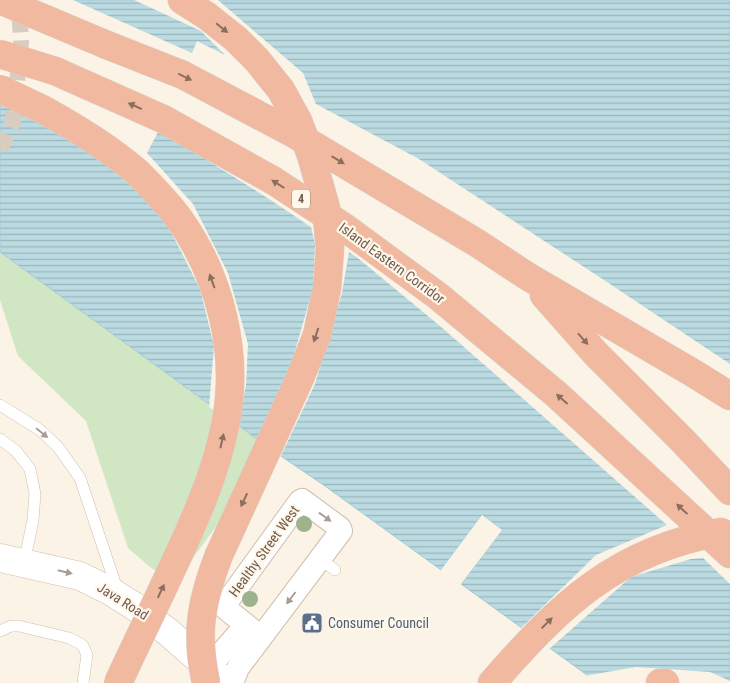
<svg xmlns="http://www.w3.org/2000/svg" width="730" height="683" font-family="'Roboto Condensed',sans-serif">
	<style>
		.green { fill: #d1e7c4 }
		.water { fill: url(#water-rules); stroke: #a2cad4 }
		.pier { fill: #fbf3e5 }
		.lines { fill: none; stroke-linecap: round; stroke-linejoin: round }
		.pedestrian-tunnel { stroke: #d9cdbf; stroke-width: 16; stroke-dasharray: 16 8; stroke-linecap: butt }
		.service-casing { stroke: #cebeaf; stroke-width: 12 }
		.minor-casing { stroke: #cebeaf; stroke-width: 24 }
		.secondary-casing { stroke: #d0beac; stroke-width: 29 }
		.motorway-casing { stroke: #d8d1cd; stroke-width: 29 }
		.service { stroke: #fff; stroke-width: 11 }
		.minor { stroke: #fff; stroke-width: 22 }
		.secondary { stroke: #fff; stroke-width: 28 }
		.motorway { stroke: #f1b9a0; stroke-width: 28 }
		.motorway-bridge-casing { stroke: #d8d1cd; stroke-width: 29; stroke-linecap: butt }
		.motorway-bridge { stroke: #f1b9a0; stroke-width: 28 }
		.tree { fill: #9fb28e }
		.oneway { fill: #8b6e5d }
		.oneway2 { fill: #aa9d94 }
		.labels { text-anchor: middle; stroke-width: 4.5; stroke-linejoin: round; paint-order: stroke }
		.shield { fill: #fef7eb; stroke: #9c8a7c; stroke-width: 1 }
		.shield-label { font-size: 12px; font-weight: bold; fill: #725b4c }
		.street-label { font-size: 14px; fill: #725b4c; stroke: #fef7eb }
		.service-label { font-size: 14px; fill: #4e5e75; stroke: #fef7eb; text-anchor: start }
	</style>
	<defs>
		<pattern id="water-rules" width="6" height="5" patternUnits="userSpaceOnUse" patternTransform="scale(1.25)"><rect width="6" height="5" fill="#bbdbe3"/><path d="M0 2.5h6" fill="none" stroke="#9cb5ba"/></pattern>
	</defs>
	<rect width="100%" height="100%" fill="#fbf3e5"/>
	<path class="green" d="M0 252 272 450 174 584 149 566 128 548 86 421 18 356 0 300Z"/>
	<path class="water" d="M0 0H730V683H598L461 584 502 530 482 515 441 570 325 486 272 450 0 252Z"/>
	<path class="pier" d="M0 0H73L192 53 197 41 225 55 201 31 134 0H218L303 73 316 104 419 159 607 282 730 364V584L703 558 691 559 631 577 548 650 520 629 596 555 667 525 440 326 359 259 349 252 342 293 315 384 280 458 257 442 289 372 313 288 315 244 311 227 269 199 159 130 147 153 193 204 228 273 248 344 246 386 237 427 209 407 214 346 200 289 169 228 132 181 78 140 0 99Z
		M482 515 502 530 461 584 459 583 498 531 482 519 443 571 441 570Z
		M636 667 710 672 730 681V683H594L584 676Z"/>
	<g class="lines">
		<path class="pedestrian-tunnel" d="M0 149 13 122 21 43 19 3"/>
		<g class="service-casing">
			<path id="service" d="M0 405 40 430 58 447 80 478 118 592
				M0 439 16 451 30 469 35 494 33 520 24 563
				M320 559 335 570
				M0 631 11 626H19L69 638 79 643 83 646 87 655 83 683"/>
		</g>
		<g class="minor-casing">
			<path id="minor" d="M206 665 214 661 219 656 246 625
				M232 683 238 668 244 660 341 531 340 528 302 500 300 501 224 606 225 608 261 637"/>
		</g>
		<g class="secondary-casing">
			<path id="secondary" d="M0 558 80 576 110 591 134 606 168 632 226 683"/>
		</g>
		<g class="motorway-casing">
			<path id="motorway" d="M182 0 207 16 236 39 257 60 281 90 298 121 311 155 326 208 330 248 327 288
				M107 45 183 75 296 135 477 243 527 276 693 373 730 396
				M55 71 163 119 274 181 344 227 438 296 556 394 730 554
				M42 109C75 127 108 147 137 172
				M544 295 596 354 684 442 730 491
				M492 683C559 606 616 550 721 532
				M660 683H665"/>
		</g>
		<use href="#service" class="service"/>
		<use href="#minor" class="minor"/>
		<use href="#secondary" class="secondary"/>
		<use href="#motorway" class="motorway"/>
		<g class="motorway-bridge-casing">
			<path id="motorway-bridge" d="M0 0 107 45
				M0 54 55 71
				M0 89 42 109
				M118 683C135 646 153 610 170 573 193 524 216 475 226 421 239 352 220 277 180 220 167 202 152 187 137 172
				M206 683C195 633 201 602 219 555L300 378 317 335 327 288"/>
		</g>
		<use href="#motorway-bridge" class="motorway-bridge"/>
	</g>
	<g class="tree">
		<circle cx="304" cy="524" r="8"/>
		<circle cx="250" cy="599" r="8"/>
	</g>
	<defs><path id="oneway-solid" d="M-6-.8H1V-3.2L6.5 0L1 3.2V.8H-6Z" transform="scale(1.25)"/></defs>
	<g class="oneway">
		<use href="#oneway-solid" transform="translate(222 28) rotate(39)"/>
		<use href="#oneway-solid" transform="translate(185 77) rotate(26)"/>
		<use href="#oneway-solid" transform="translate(135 106) rotate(-156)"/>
		<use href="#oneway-solid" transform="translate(338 160) rotate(31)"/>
		<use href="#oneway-solid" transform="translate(278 184) rotate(-148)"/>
		<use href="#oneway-solid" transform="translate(212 281) rotate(-110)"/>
		<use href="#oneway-solid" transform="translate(316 335) rotate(108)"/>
		<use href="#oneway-solid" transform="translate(583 339) rotate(48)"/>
		<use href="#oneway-solid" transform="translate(562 399) rotate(-139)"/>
		<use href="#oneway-solid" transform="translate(222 441) rotate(-77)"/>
		<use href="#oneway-solid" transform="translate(244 500) rotate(115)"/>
		<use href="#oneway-solid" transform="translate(682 509) rotate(-137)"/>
		<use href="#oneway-solid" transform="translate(161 591) rotate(-65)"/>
		<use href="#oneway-solid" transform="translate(547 623) rotate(-44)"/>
	</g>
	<g class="oneway2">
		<use href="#oneway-solid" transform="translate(42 433) rotate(39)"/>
		<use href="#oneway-solid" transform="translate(325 517) rotate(36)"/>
		<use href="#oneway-solid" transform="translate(65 572) rotate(13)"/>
		<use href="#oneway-solid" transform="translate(291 598) rotate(127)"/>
	</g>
	<defs>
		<g id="civic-square" transform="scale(1.125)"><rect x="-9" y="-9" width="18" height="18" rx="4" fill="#5c6f8a" stroke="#fef7eb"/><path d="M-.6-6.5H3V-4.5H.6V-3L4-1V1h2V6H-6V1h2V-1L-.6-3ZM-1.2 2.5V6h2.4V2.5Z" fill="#fff"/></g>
	</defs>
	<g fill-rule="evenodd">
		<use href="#civic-square" x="312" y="623"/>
	</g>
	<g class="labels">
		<rect class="shield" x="292" y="189.5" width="18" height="19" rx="4"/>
		<g class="shield-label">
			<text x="301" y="203">4</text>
		</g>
		<g class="street-label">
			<text transform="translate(392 263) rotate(36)" y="5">Island Eastern Corridor</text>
			<text transform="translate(264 551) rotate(-54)" y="5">Healthy Street West</text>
			<text transform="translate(123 601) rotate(32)" y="5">Java Road</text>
		</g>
		<g class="service-label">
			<text x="328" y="628">Consumer Council</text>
		</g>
	</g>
</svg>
